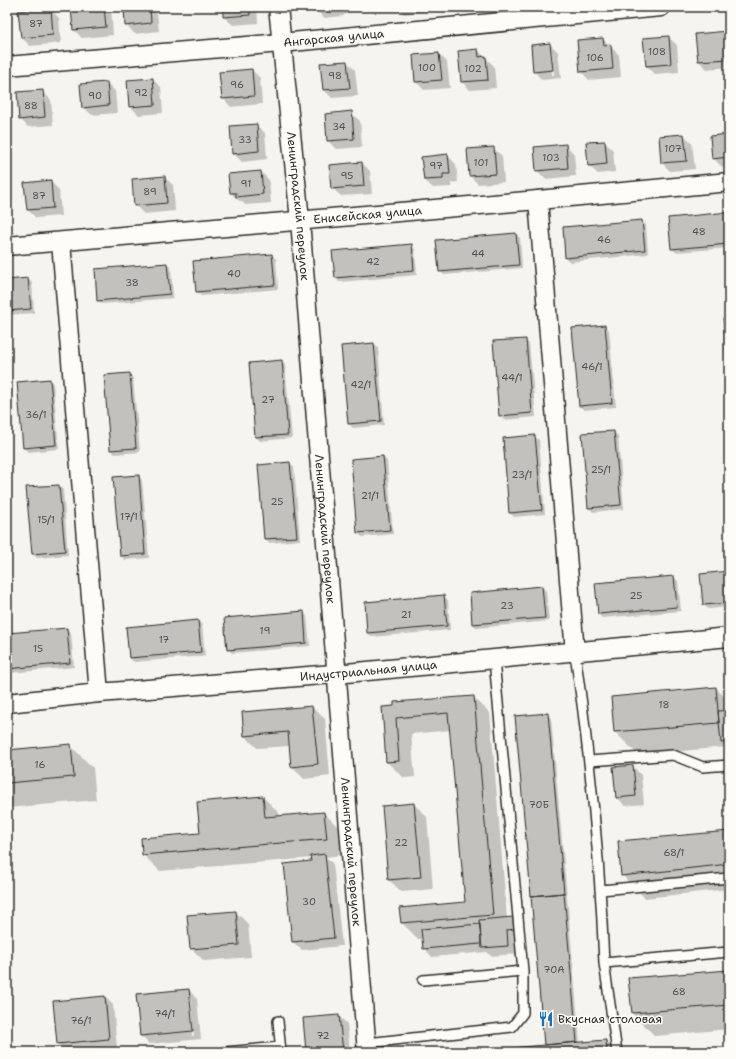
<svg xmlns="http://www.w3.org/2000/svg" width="736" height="1059" font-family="'Shantell Sans',sans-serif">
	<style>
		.shadow { fill: #0003; fill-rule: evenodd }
		.building { fill: #c2c1be; stroke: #2b2b2b }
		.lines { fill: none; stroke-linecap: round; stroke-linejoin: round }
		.service-casing { stroke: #2b2b2b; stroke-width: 12 }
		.minor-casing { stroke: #2b2b2b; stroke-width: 21 }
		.service { stroke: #fdfcf7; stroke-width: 9 }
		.minor { stroke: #fdfcf7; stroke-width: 18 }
		.labels { text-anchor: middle; stroke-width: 3; stroke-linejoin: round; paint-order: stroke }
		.number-label { font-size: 10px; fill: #515050 }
		.street-label { font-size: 12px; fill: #2b2b2b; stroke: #fdfcf7 }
		.poi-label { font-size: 12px; fill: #2b2b2b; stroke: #fdfcf7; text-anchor: start }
	</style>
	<rect width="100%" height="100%" fill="#f5f4ef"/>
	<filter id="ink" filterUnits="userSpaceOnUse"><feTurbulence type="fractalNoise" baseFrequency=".025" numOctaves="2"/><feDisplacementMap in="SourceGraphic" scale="8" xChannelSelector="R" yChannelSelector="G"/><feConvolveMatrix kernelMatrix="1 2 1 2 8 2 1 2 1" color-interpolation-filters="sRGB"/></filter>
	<g filter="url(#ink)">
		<path class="shadow" d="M76 7H111L113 35 82 38 74 30Z
			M125 7H151L157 13 159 31 135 34 126 25Z
			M224 7H257L258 23 233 25 224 17Z
			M316 7H349V12L343 16 324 18 316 10Z
			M397 7H438V10L404 14Z
			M50 9 59 18 61 43 30 46 22 38Z
			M728 32 729 33V67L707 69 699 61 697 35Z
			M668 37 677 45 679 72 655 74 646 66Z
			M603 39 619 55 621 77 589 80 581 71Z
			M550 44 558 52 561 78 542 80 534 71ZM550 52H552L554 75H552Z
			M478 50 494 66 496 88 470 90 462 82Z
			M439 54 447 62 450 88 424 90 416 82 414 56Z
			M347 62 355 70 358 96 332 98 324 90Z
			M252 70 260 78 262 104 231 107 223 98Z
			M152 79 161 87 163 113 139 115 130 106Z
			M107 83 115 91 117 113 92 115 83 107Z
			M42 91 51 100 53 125 28 127 20 119Z
			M351 113 360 121 362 147 336 149 328 141Z
			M256 125 265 133 267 159 242 162 233 153Z
			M684 135 692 143 695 169 670 171 662 163 660 137Z
			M729 135V166L722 167 713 158Z
			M604 142 613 150 615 172 598 174 589 166Z
			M566 145 574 154 576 176 545 179 537 170Z
			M493 148 502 156 504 182 478 184 470 176 468 150Z
			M448 156 456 164 458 182 451 183V187L433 188 424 180 423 158Z
			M362 163 370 171 372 194 341 196 332 188Z
			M261 172 269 180 271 203 245 205 242 201H239L231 193Z
			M164 177 173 185 175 211 144 214 135 205Z
			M50 181 59 190 61 216 36 218 28 210Z
			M729 213V248L676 252 672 249Z
			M642 221 646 225 648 254 570 262 566 258Z
			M516 234 520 238 522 268 444 275 440 271Z
			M411 245 415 249 417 275 339 282 336 278 333 252Z
			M272 255 276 259 278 289 201 296 197 292Z
			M167 264 171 268 173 298 102 304 98 300Z
			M28 279 32 283 34 313 7 315V281Z
			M605 326 609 330 616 407 584 410 580 406Z
			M525 340 529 344 536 417 504 420 500 416Z
			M374 344 378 348 384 425 353 428 349 424 342 347Z
			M281 361 285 365 292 438 260 441 256 437 250 364Z
			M129 374 133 378 140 452 115 454 111 450Z
			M50 380 53 384 59 449 28 452 24 448Z
			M614 432 618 436 624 509 593 512 589 508 583 434Z
			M535 437 539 440 545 514 514 517 510 513Z
			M383 457 387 461 393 534 362 537 358 533Z
			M290 463 294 467 300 540 269 543 265 539 259 466Z
			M138 476 142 480 149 558 125 560 121 556Z
			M59 486 63 490 68 555 37 558 33 554 27 488Z
			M729 572V607L708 609 704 605Z
			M674 577 678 581 681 611 602 618 598 614Z
			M542 587 546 591 549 621 477 628 473 624Z
			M444 596 448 600 450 630 372 637 368 633Z
			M303 612 307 616 310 646 232 653 228 649Z
			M198 621 202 625 205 656 134 662 130 658Z
			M67 629 71 633 74 667 10 673 7 670V634Z
			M716 688 729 702V749L726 747 638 755 615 732Z
			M473 697 490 713 507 919 513 918 521 926 522 937 515 938 516 954 491 956 487 952 432 957 424 948 423 939H418L402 923 400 908 466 903 451 730 411 734 415 777 404 778 387 762 383 708Z
			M312 707 325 719 330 776 304 779 292 766 290 746 257 748 245 736Z
			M547 714 551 718 580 1043 606 1041 617 1052H480L546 1046 545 1045Z
			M70 745 93 768 96 800 7 808V751Z
			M633 766 641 775 644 804 625 806 617 797Z
			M263 797 279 813 280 817 324 813 340 829 342 855 326 857 333 864 342 946 302 950 293 942 312 862V858L160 871 143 855 201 834Z
			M414 804 427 817 433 889 402 892 389 880Z
			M729 832V889L645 898 622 875Z
			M236 912 248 924 251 957 204 961 191 948Z
			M729 971V1029L655 1036 632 1013Z
			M189 990 197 999 201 1039 149 1044 141 1036ZM189 998H191L194 1036H192Z
			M105 997 113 1005 117 1048 66 1052 58 1044Z
			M339 1016 347 1024 350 1052H307Z
			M7 1031V1032L9 1052H7Z"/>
		<path class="building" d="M71 7H104L106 27 73 30Z
			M124 7H150L151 23 125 26Z
			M223 7H250V15L223 17Z
			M315 7H336L315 10Z
			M51 8 53 35 21 38 18 11Z
			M728 31 729 59 698 61 695 34Z
			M669 36 671 64 646 66 643 38Z
			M603 38 604 46 611 45 613 69 580 72 577 40Z
			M550 43 553 70 533 72 531 45Z
			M478 49 479 57 486 56 488 80 461 82 458 51Z
			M439 53 442 80 415 82 413 55Z
			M347 61 350 88 323 90 320 63Z
			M252 69 254 96 222 99 219 72Z
			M153 78 155 105 129 107 127 80Z
			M107 82 109 105 82 108 80 84Z
			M43 90 45 117 19 120 17 92Z
			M352 111 354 139 327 141 325 114Z
			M257 124 259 151 232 154 230 126Z
			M684 134 687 161 661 163 659 136Z
			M729 134V157L712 159 710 136Z
			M605 141 607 164 588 166 586 142Z
			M566 144 568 168 536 171 534 147Z
			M494 147 496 174 469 176 467 149Z
			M448 154 450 174H443V179L424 180 421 157Z
			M362 162 364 186 331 189 329 165Z
			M261 171 263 194 236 197V193H230L228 174Z
			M165 176 167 203 134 206 132 179Z
			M51 180 53 208 27 210 24 183Z
			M729 212V244L671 249 668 218Z
			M642 220 645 250 565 258 563 227Z
			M516 233 519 265 439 272 436 240Z
			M412 244 414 271 335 278 332 251Z
			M272 254 275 285 196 292 193 261Z
			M167 263 170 294 97 301 95 269Z
			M28 278 31 309 7 311V280Z
			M723 318H729V382Z
			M605 325 612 403 579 406 572 328Z
			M526 339 532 413 499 416 493 341Z
			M374 343 381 421 348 424 341 346Z
			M282 360 288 435 255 437 249 363Z
			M130 373 136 448 110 450 104 375Z
			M50 379 56 445 23 448 17 382Z
			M614 431 621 505 588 508 582 433Z
			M535 435 542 510 509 513 503 438Z
			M383 456 390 530 357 533 351 459Z
			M290 462 297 537 264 539 258 465Z
			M139 475 145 554 120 556 113 477Z
			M59 485 65 551 32 554 26 487Z
			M729 571V603L703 605 700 574Z
			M674 576 677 607 598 614 595 583Z
			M542 586 545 618 472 624 470 593Z
			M444 595 447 626 367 633 365 602Z
			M304 611 306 643 227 650 224 618Z
			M198 620 201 652 129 658 126 627Z
			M67 628 70 663 7 669V633Z
			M716 687 719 723 614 732 611 697Z
			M474 696 493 915 401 923 399 908 465 902 448 713 396 718 399 761 386 762 382 707 394 706V702Z
			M312 706 318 764 291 767 288 732 244 736 242 712Z
			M729 710V742L721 743 718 711Z
			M548 713 564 893 531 896 515 716Z
			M71 744 74 777 7 783V750Z
			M633 765 636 796 616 798 613 767Z
			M263 796 265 817 324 812 327 839 142 855 141 838 200 833 197 802Z
			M414 803 421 877 388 880 382 806Z
			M729 831V864L621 876 618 841Z
			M325 854 334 938 292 942 284 864 311 861 310 856Z
			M564 893 577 1042 544 1045 531 896Z
			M236 911 239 945 190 949 187 915Z
			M513 917 514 929 507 930 508 946 482 948 479 920Z
			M480 924 481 944 423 949 421 929Z
			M729 970V1005L632 1013 628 978Z
			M189 989 193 1031 140 1036 136 994Z
			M105 996 109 1039 57 1044 53 1001Z
			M339 1015 343 1052H306L303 1018Z
			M606 1040 607 1052H469L544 1045Z"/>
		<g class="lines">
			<g class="service-casing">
				<path id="service" d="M575 653C590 756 600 859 604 963L729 952
					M494 660 523 971
					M589 761 673 755 703 767 729 765
					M601 890 729 878
					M604 963 617 1052
					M278 1021 281 1052
					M367 1043 512 1027 523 1013V971L423 980
					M225 1052 280 1047"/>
			</g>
			<g class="minor-casing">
				<g id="minor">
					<path id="s1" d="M278 7 300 220 367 1052"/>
					<path id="s2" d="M7 66 281 43 661 7"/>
					<path d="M538 200 575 653"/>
					<path d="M61 242 99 693"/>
					<path id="s3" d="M7 246 538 200 729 182"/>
					<path id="s4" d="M7 703 99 693 346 673 729 637"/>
				</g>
			</g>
			<use href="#service" class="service"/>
			<use href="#minor" class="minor"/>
		</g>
	</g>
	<defs>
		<g id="restaurant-bare" transform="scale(1.2)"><path d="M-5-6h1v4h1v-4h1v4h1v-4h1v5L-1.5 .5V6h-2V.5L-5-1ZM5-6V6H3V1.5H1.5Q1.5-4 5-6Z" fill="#1f6fb2" stroke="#fdfcf7" stroke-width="2.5" paint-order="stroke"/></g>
	</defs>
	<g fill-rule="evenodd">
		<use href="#restaurant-bare" x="546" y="1019"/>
	</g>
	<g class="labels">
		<g class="number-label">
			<text x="36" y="27">87</text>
			<text x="657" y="55">108</text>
			<text x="595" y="61">106</text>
			<text x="427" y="71">100</text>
			<text x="473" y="72">102</text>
			<text x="335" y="79">98</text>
			<text x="237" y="88">96</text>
			<text x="141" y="96">92</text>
			<text x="95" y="99">90</text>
			<text x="31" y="109">88</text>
			<text x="339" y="130">34</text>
			<text x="245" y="143">33</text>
			<text x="673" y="152">107</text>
			<text x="551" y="161">103</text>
			<text x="481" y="166">101</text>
			<text x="436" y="169">97</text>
			<text x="347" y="179">95</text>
			<text x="246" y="187">91</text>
			<text x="150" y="195">89</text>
			<text x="39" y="199">87</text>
			<text x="699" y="235">48</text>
			<text x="604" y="243">46</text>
			<text x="478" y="257">44</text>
			<text x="373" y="265">42</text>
			<text x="234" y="277">40</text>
			<text x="132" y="286">38</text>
			<text x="592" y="370">46/1</text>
			<text x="512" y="381">44/1</text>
			<text x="361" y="388">42/1</text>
			<text x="268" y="403">27</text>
			<text x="36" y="418">36/1</text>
			<text x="601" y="473">25/1</text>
			<text x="522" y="478">23/1</text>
			<text x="370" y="499">21/1</text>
			<text x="277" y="505">25</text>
			<text x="129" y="520">17/1</text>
			<text x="46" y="523">15/1</text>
			<text x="636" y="599">25</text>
			<text x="507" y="609">23</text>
			<text x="406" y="618">21</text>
			<text x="265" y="634">19</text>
			<text x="164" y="643">17</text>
			<text x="38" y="652">15</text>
			<text x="664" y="708">18</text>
			<text x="40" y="768">16</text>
			<text x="539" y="808">70Б</text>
			<text x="401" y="846">22</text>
			<text x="674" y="856">68/1</text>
			<text x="309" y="905">30</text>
			<text x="554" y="973">70А</text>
			<text x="679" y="995">68</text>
			<text x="165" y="1017">74/1</text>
			<text x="81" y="1024">76/1</text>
			<text x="323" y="1039">72</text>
		</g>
		<g class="street-label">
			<text dy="4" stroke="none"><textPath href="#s2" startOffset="328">Ангарская улица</textPath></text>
			<text dy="4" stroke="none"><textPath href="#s1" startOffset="200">Ленинградский переулок</textPath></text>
			<text dy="4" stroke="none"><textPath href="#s3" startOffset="362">Енисейская улица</textPath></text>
			<text dy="4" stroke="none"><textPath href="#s1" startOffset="524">Ленинградский переулок</textPath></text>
			<text dy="4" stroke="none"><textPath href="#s4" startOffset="363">Индустриальная улица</textPath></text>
			<text dy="4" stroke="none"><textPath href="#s1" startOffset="848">Ленинградский переулок</textPath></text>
		</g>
		<g class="poi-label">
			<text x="558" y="1023">Вкусная столовая</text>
		</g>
	</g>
	<rect width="736" height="1059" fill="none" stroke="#fdfcf7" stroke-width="24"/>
	<rect x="12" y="12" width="712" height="1035" fill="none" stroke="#2b2b2b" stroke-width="1.5" filter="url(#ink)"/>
</svg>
